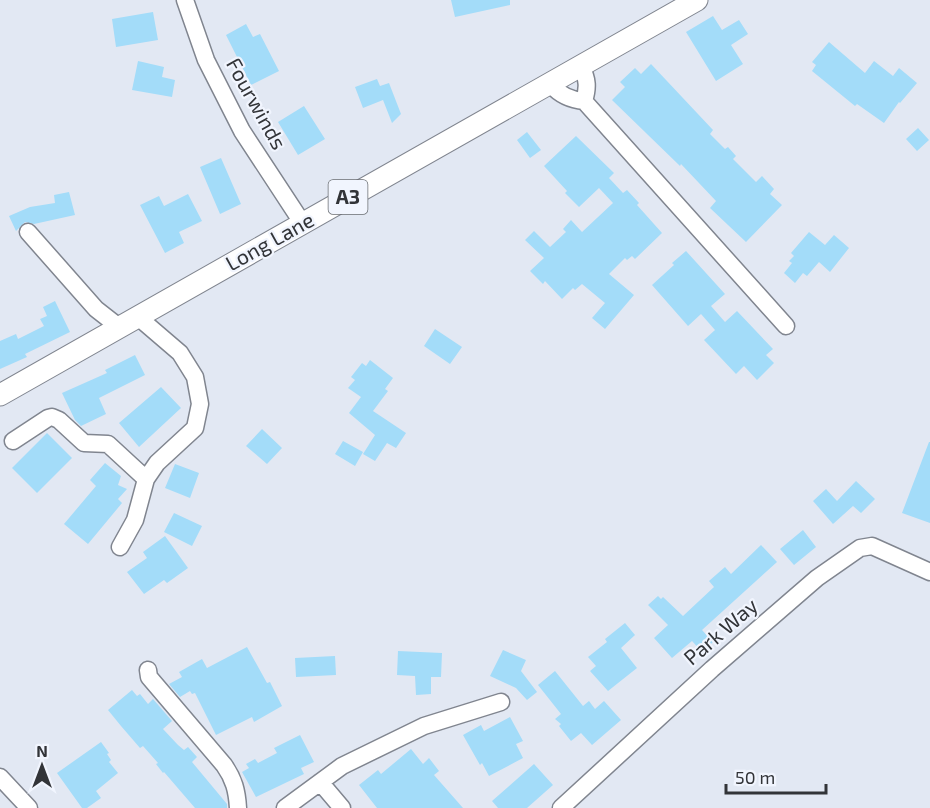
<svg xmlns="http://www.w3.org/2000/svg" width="930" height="808" font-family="'Exo 2',sans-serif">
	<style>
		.building { fill: #a3dcf9 }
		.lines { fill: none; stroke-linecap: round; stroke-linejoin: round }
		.minor-casing { stroke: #80858f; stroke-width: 19 }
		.major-casing { stroke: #80858f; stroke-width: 23 }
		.minor { stroke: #fff; stroke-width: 16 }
		.major { stroke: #fff; stroke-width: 21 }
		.labels { text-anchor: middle; stroke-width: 4.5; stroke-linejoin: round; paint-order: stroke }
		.shield { fill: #f1f5fe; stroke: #6b6e73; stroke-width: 1.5 }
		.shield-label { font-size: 20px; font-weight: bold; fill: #323438 }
		.street-label { font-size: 21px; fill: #323438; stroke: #f1f5fe }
	</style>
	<rect width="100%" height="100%" fill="#e2e8f3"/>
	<path class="building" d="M451 0H510V5L455 17Z
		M153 12 158 40 116 47 112 19Z
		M713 16 722 30 739 20 748 34 731 45 743 64 716 81 686 32Z
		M246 24 253 37 260 34 279 71 251 85 226 35Z
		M829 42 865 73 874 61 893 76 899 68 917 83 900 103 899 102 884 123 857 104 855 106 812 71 816 65 812 62Z
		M138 61 164 67 162 77 175 80 172 97 132 90Z
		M651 64 713 130 710 134 725 149 728 147 736 156 733 159 756 182 762 176 774 189 770 194 782 205 746 242 710 208 716 201 681 164 680 166 612 100 625 87 620 82 635 68 641 74Z
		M377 79 380 86 389 83 401 114 392 123 383 100 363 108 355 87Z
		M304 106 325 139 298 155 278 122Z
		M918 128 929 140 917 151 906 139Z
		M527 132 541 150 530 158 517 140Z
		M576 136 614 173 609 178 623 193 627 190 639 203 637 205 662 233 635 259 632 256 627 260 625 258 609 274 634 295 605 329 592 318 605 303 582 284 575 290 573 288 562 299 545 281 543 284 530 271 544 258 525 240 534 231 550 247 566 232 563 229 571 220 582 232 613 203 599 188 579 207 565 193 567 191 544 166Z
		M221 158 241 204 220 214 200 167Z
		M69 192 75 215 34 224 25 222 16 231 9 216 30 207 55 203 54 195Z
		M188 194 202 221 179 232 184 243 165 253 140 205 159 196 164 206Z
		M809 232 825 245 834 235 849 248 830 272 819 262 807 276 803 273 795 283 784 273 792 263 789 261 794 256 791 253Z
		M686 251 725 294 711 306 725 322 737 311 773 349 766 355 774 363 757 380 744 366 736 374 704 340 715 330 701 314 688 326 652 285 674 265 672 263Z
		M55 301 70 332 25 354 27 357 0 369V341L16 334 18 339 44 326 40 319 47 316 43 307Z
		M435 329 462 347 450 364 424 346Z
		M135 355 145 375 99 398 106 414 81 426 75 420 62 393 107 373 105 370Z
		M370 360 393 378 385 389 388 391 373 411 406 433 396 448 387 443 375 461 363 454 375 435 349 413 361 397 348 388 355 380 351 377 362 363 366 366Z
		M161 387 181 408 139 447 119 423Z
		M262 429 282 448 267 464 246 446Z
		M47 433 72 458 37 493 12 468Z
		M343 441 363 452 355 466 335 454Z
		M929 442H930V523L902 513Z
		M105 463 121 476 118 485 127 489 118 499 122 503 88 544 64 524 96 486 90 480Z
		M175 464 199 473 190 498 165 488Z
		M856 481 875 499 861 513 853 506 833 524 813 501 826 489 837 501Z
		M174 513 202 526 192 546 164 532Z
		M803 530 816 547 794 565 780 549Z
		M165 536 188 568 167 583 164 580 144 594 127 572 147 558 143 552Z
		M761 545 777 562 702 630 713 642 702 652 692 641 672 658 654 638 668 625 648 605 658 596 661 599 663 597 683 616 714 587 709 581 725 567 731 574Z
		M625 623 635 635 621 648 637 668 608 691 590 671 596 666 588 657 607 642 605 639Z
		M247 647 267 683 270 682 282 706 254 722 252 717 216 735 195 693 192 694 190 691 180 697 169 684 182 677 179 672 202 659 207 668Z
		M503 650 526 660 521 671 537 692 527 700 516 688 490 676Z
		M398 651 442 653 441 677H431V694L416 695 415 676 397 675Z
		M335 656 336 675 296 677 295 658Z
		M555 671 583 706 589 701 595 709 604 701 621 720 592 745 581 733 571 741 559 726 561 724 555 719 561 714 538 685Z
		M132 690 137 696 140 694 148 704 153 699 172 721 163 729 178 745 184 750 188 747 197 757 192 762 227 804V808H195L164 772 163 773 156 764 158 763 143 746 140 748 121 726 108 710Z
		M510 717 523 741 516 744 523 758 489 776 482 763 480 765 463 735 481 725 484 731Z
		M300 735 314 762 301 768 304 774 256 797 242 772 249 768 246 764 255 759 258 763 277 753 274 748Z
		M101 742 109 753 107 754 111 760 109 762 118 773 96 791 101 798 87 808H82L57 773Z
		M411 749 423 764 429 758 439 771 434 775 463 808H377L359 785 378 770 381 774Z
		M534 764 553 785 527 808H498L492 801Z"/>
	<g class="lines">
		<g class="minor-casing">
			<path id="minor" d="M185 0 206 60 242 131 303 224
				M581 67C588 79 588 88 584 101
				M551 85C560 95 570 100 584 101L786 326
				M28 232 96 309 119 327
				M13 441 48 418 52 417 59 420 84 443 108 444 146 479
				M120 547 135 520 146 479 157 463 195 428 200 404 195 377 180 353 138 317
				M148 670 149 677 224 765C234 779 237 791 238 808
				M0 777 29 808
				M320 782 342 808
				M285 808 342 766 424 726 501 702
				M561 808 712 669 817 578 860 548 872 546 930 572"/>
		</g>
		<g class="major-casing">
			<path id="major" d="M0 395 697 0"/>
		</g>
		<use href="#minor" class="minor"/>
		<use href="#major" class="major"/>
	</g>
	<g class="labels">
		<rect class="shield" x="328.5" y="180" width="39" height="34" rx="4.5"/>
		<g class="shield-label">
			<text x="348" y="204">A3</text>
		</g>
		<g class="street-label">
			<text transform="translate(256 104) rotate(61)" y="7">Fourwinds</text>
			<text transform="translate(270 242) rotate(-29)" y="7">Long Lane</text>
			<text transform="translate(721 632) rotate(-41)" y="7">Park Way</text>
		</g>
	</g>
	<g transform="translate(42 766)" stroke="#f1f5fe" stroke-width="4.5" paint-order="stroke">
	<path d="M0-4.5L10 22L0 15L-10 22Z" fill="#323438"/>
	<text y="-9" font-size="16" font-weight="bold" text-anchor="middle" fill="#323438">N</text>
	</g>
	<path d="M726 784v9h100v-9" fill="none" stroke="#323438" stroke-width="3"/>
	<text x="735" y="784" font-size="18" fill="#323438" stroke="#f1f5fe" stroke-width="4.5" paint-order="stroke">50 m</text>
</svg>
